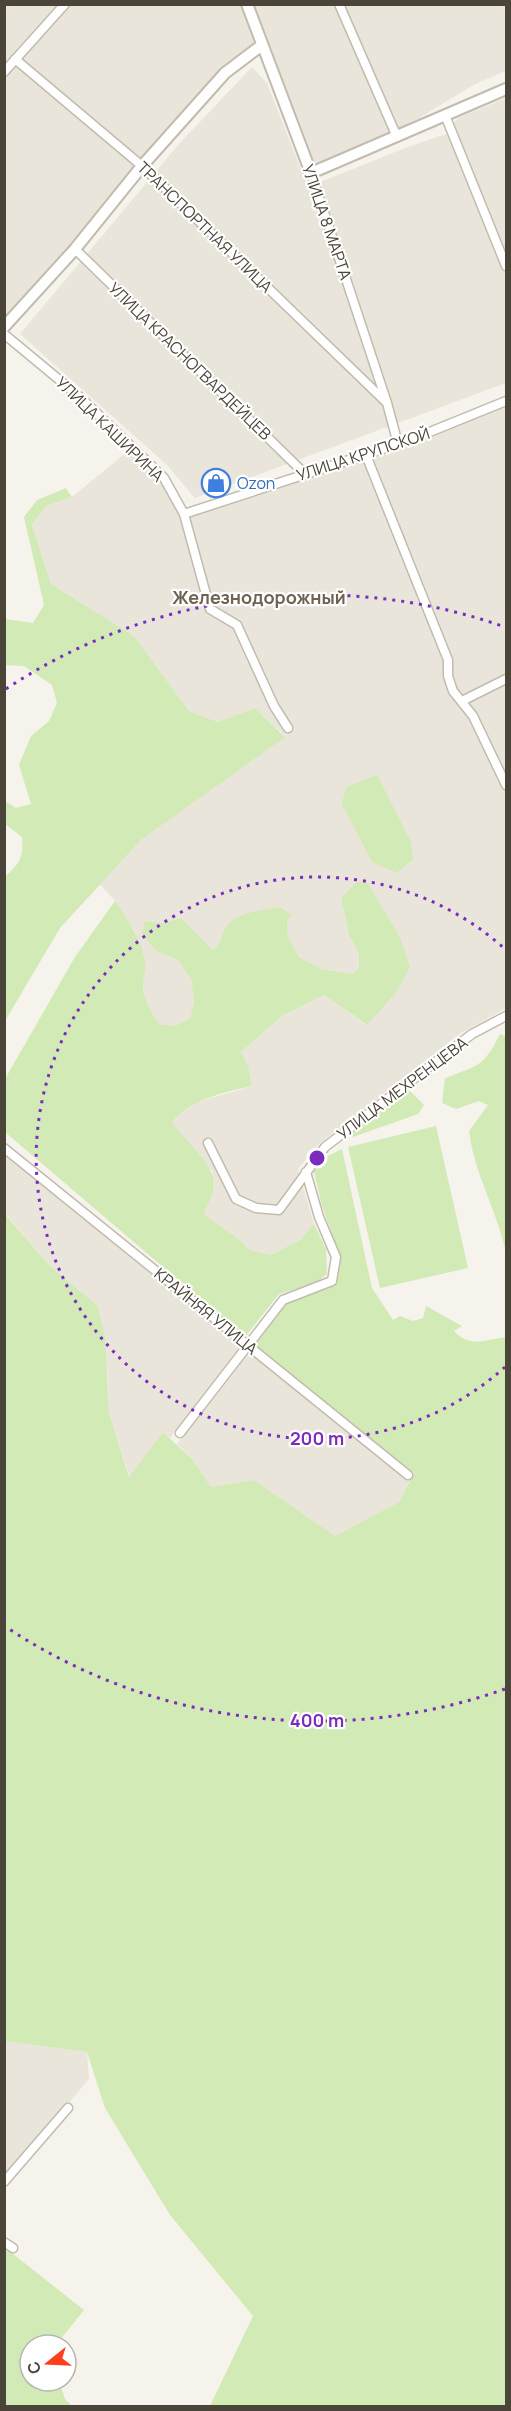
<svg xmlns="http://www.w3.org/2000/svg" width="511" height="2411" font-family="Manrope,sans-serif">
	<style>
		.residential { fill: #eae5da }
		.green { fill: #d2eab5 }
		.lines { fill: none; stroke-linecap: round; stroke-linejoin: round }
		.minor-casing { stroke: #c2bbae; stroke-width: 11 }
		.tertiary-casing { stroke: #c2bbae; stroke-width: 14 }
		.minor { stroke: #fff; stroke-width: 8 }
		.tertiary { stroke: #fff; stroke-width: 10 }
		.ring { fill: none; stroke: #7b2cbf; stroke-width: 3; stroke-dasharray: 3 6 }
		.labels { text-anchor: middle; stroke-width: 4.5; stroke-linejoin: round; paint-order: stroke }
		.street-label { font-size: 16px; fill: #4b4439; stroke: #fff }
		.shop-label { font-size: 16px; fill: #366cbe; stroke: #fff; text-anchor: start }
		.neighbourhood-label { font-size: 18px; font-weight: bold; fill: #6e6250; stroke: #fff }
		.centre { fill: #7b2cbf; stroke: #fff; stroke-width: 3 }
		.ring-label { font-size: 18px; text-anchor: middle; font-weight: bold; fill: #7b2cbf; stroke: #fff; stroke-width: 4.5; stroke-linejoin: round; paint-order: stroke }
	</style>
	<rect width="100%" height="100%" fill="#f6f3ec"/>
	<path class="residential" d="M5 5H61L5 67Z
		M68 5H244L260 43 142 163 18 59Z
		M249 5H337L393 133 314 167Z
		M341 5H506V71L475 84 396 132Z
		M16 62 138 166 11 322 5 316 4 76Z
		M252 67 267 83 308 187 405 148 455 131 454 122 458 118 506 98V383L195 498 166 464 20 334 179 144Z
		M506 401V1008L458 1035 319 1144 298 1169 314 1224 300 1240 271 1255 250 1250 240 1240 204 1214 215 1185 212 1171 181 1137 172 1122 178 1115 198 1102 252 1086 248 1065 241 1052 282 1016 324 995 366 1025 400 937 368 883 358 882 341 898 349 935 359 953V968L352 974 321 969 299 957 288 937 287 922 280 907 264 911 226 927 223 941 213 950 181 918 162 923 146 921 156 951 178 960 191 979 194 1002 190 1018 175 1026 159 1024 145 1002 143 985 145 965 135 931 115 901 100 884 141 840 285 736 255 708 218 722 189 711 134 636 51 584 32 525 46 506 72 497 133 447 150 462 183 514 366 455Z
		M4 1149 241 1346 170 1438 163 1432 130 1478 109 1413 108 1376 97 1305 51 1267 5 1213Z
		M250 1351 410 1480 399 1502 335 1536 254 1480 211 1487 193 1460 177 1444Z
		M5 2041 87 2052 89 2079 5 2179Z"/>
	<path class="green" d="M66 488 72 497 46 506 32 525 51 584 134 636 189 711 218 722 255 708 285 737 141 840 60 928 5 1021V877C19 863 24 859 22 837L5 824V801L16 808 31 804 19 765 31 736 49 721 57 703 52 685 24 666 5 665V619L33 623 44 605 24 517 37 500Z
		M377 775 411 842 413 859 397 873 372 862 342 804 346 787Z
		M357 882 368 883 400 937 410 967 397 991 367 1025 324 995 282 1016 241 1052 248 1065 252 1086C225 1092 191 1099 172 1122 183 1139 214 1164 214 1183 215 1193 207 1205 204 1214L240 1240 250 1250 271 1255 300 1240 314 1224 326 1249 327 1274 316 1283 279 1294 245 1337 5 1132V1079L75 957 115 901C128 920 142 939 145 963 146 971 143 978 143 986 144 1001 151 1012 159 1024L175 1026 190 1018 194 1002 191 979 178 960 156 951 142 934 145 921 162 923 181 918 213 950C226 938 220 935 227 926 238 911 263 911 280 907L291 914 287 922 288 937 299 957 321 969 352 974 359 968V953L349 935 341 898Z
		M500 1034 506 1036V1253C497 1211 474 1173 469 1131L488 1105 479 1101 456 1109 442 1103 445 1078C477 1066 484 1067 500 1034Z
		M409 1090 424 1105 418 1114 353 1137 350 1132Z
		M436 1126 468 1268 380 1288 348 1147Z
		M342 1149 372 1288 393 1320 400 1316 413 1321 423 1318 426 1306 462 1326 454 1331C469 1348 486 1340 506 1337V2406H210L253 2316 170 2215 105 2108 87 2052 5 2041 4 1213 51 1267 97 1305 105 1336 109 1413 129 1477 163 1432 193 1460 211 1487 254 1480 335 1536 399 1502 414 1473 254 1346 286 1304 336 1284 340 1256 322 1206 314 1172 324 1158Z
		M8 2250 84 2310 56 2345H30V2381H59L65 2399 72 2406H5L4 2254Z"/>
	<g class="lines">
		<g class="minor-casing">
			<path id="minor" d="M339 4 397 137
				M15 59 142 166 387 403
				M4 72 65 4
				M445 115 506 266
				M311 173 387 403 398 444
				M75 249 304 473
				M4 334 80 397 164 478 184 514 210 609 237 625 274 706 288 728
				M366 455 448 660V676L453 691 473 716 506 785
				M184 514 410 440 506 401
				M462 701 506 679
				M208 1143 236 1199 256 1208 279 1210 325 1147 472 1034 506 1016
				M4 1148 408 1475
				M180 1433 283 1300 332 1281 336 1257 319 1217 306 1172
				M4 2182 68 2108
				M4 2242 13 2248"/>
		</g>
		<g class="tertiary-casing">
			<path id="tertiary" d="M247 4 311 173 506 89
				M4 327 75 249 142 166 225 73 262 45"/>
		</g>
		<use href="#minor" class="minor"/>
		<use href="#tertiary" class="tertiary"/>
	</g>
	<g class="ring">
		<path d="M505 1367A281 281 0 1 1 505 949"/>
		<path d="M505 1689A563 563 0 0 1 6 1627M6 689A563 563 0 0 1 505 627"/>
	</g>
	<defs>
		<g id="shop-ring" transform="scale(1.5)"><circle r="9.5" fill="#fff" stroke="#3f7fe0" stroke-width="1.5"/><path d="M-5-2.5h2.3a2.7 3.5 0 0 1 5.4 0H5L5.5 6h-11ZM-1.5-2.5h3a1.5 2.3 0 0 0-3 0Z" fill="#3f7fe0"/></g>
	</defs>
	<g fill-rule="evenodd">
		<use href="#shop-ring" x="216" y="483"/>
	</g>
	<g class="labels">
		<g class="street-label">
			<text transform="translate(327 222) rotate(71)" y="6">УЛИЦА 8 МАРТА</text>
			<text transform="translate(205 227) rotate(44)" y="6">ТРАНСПОРТНАЯ УЛИЦА</text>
			<text transform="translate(190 361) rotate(44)" y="6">УЛИЦА КРАСНОГВАРДЕЙЦЕВ</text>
			<text transform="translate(110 429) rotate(44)" y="6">УЛИЦА КАШИРИНА</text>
			<text transform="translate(363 454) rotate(-18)" y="6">УЛИЦА КРУПСКОЙ</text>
			<text transform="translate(402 1088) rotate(-37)" y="6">УЛИЦА МЕХРЕНЦЕВА</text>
			<text transform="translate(206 1311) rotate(39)" y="6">КРАЙНЯЯ УЛИЦА</text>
		</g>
		<g class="shop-label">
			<text x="237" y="489">Ozon</text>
		</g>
		<g class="neighbourhood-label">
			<text x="259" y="604">Железнодорожный</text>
		</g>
	</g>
	<circle cx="317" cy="1158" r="9" class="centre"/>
	<g class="ring-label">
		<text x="317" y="1445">200 m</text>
		<text x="317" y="1727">400 m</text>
	</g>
	<rect width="511" height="2411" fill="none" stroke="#4b4439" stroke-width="12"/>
	<g transform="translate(48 2363) rotate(252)"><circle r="28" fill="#ffffff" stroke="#b7b4b0" stroke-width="1.5"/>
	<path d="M0-4.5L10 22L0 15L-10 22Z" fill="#fc3f1d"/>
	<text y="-9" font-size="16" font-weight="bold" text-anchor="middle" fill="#4b4439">С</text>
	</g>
</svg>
